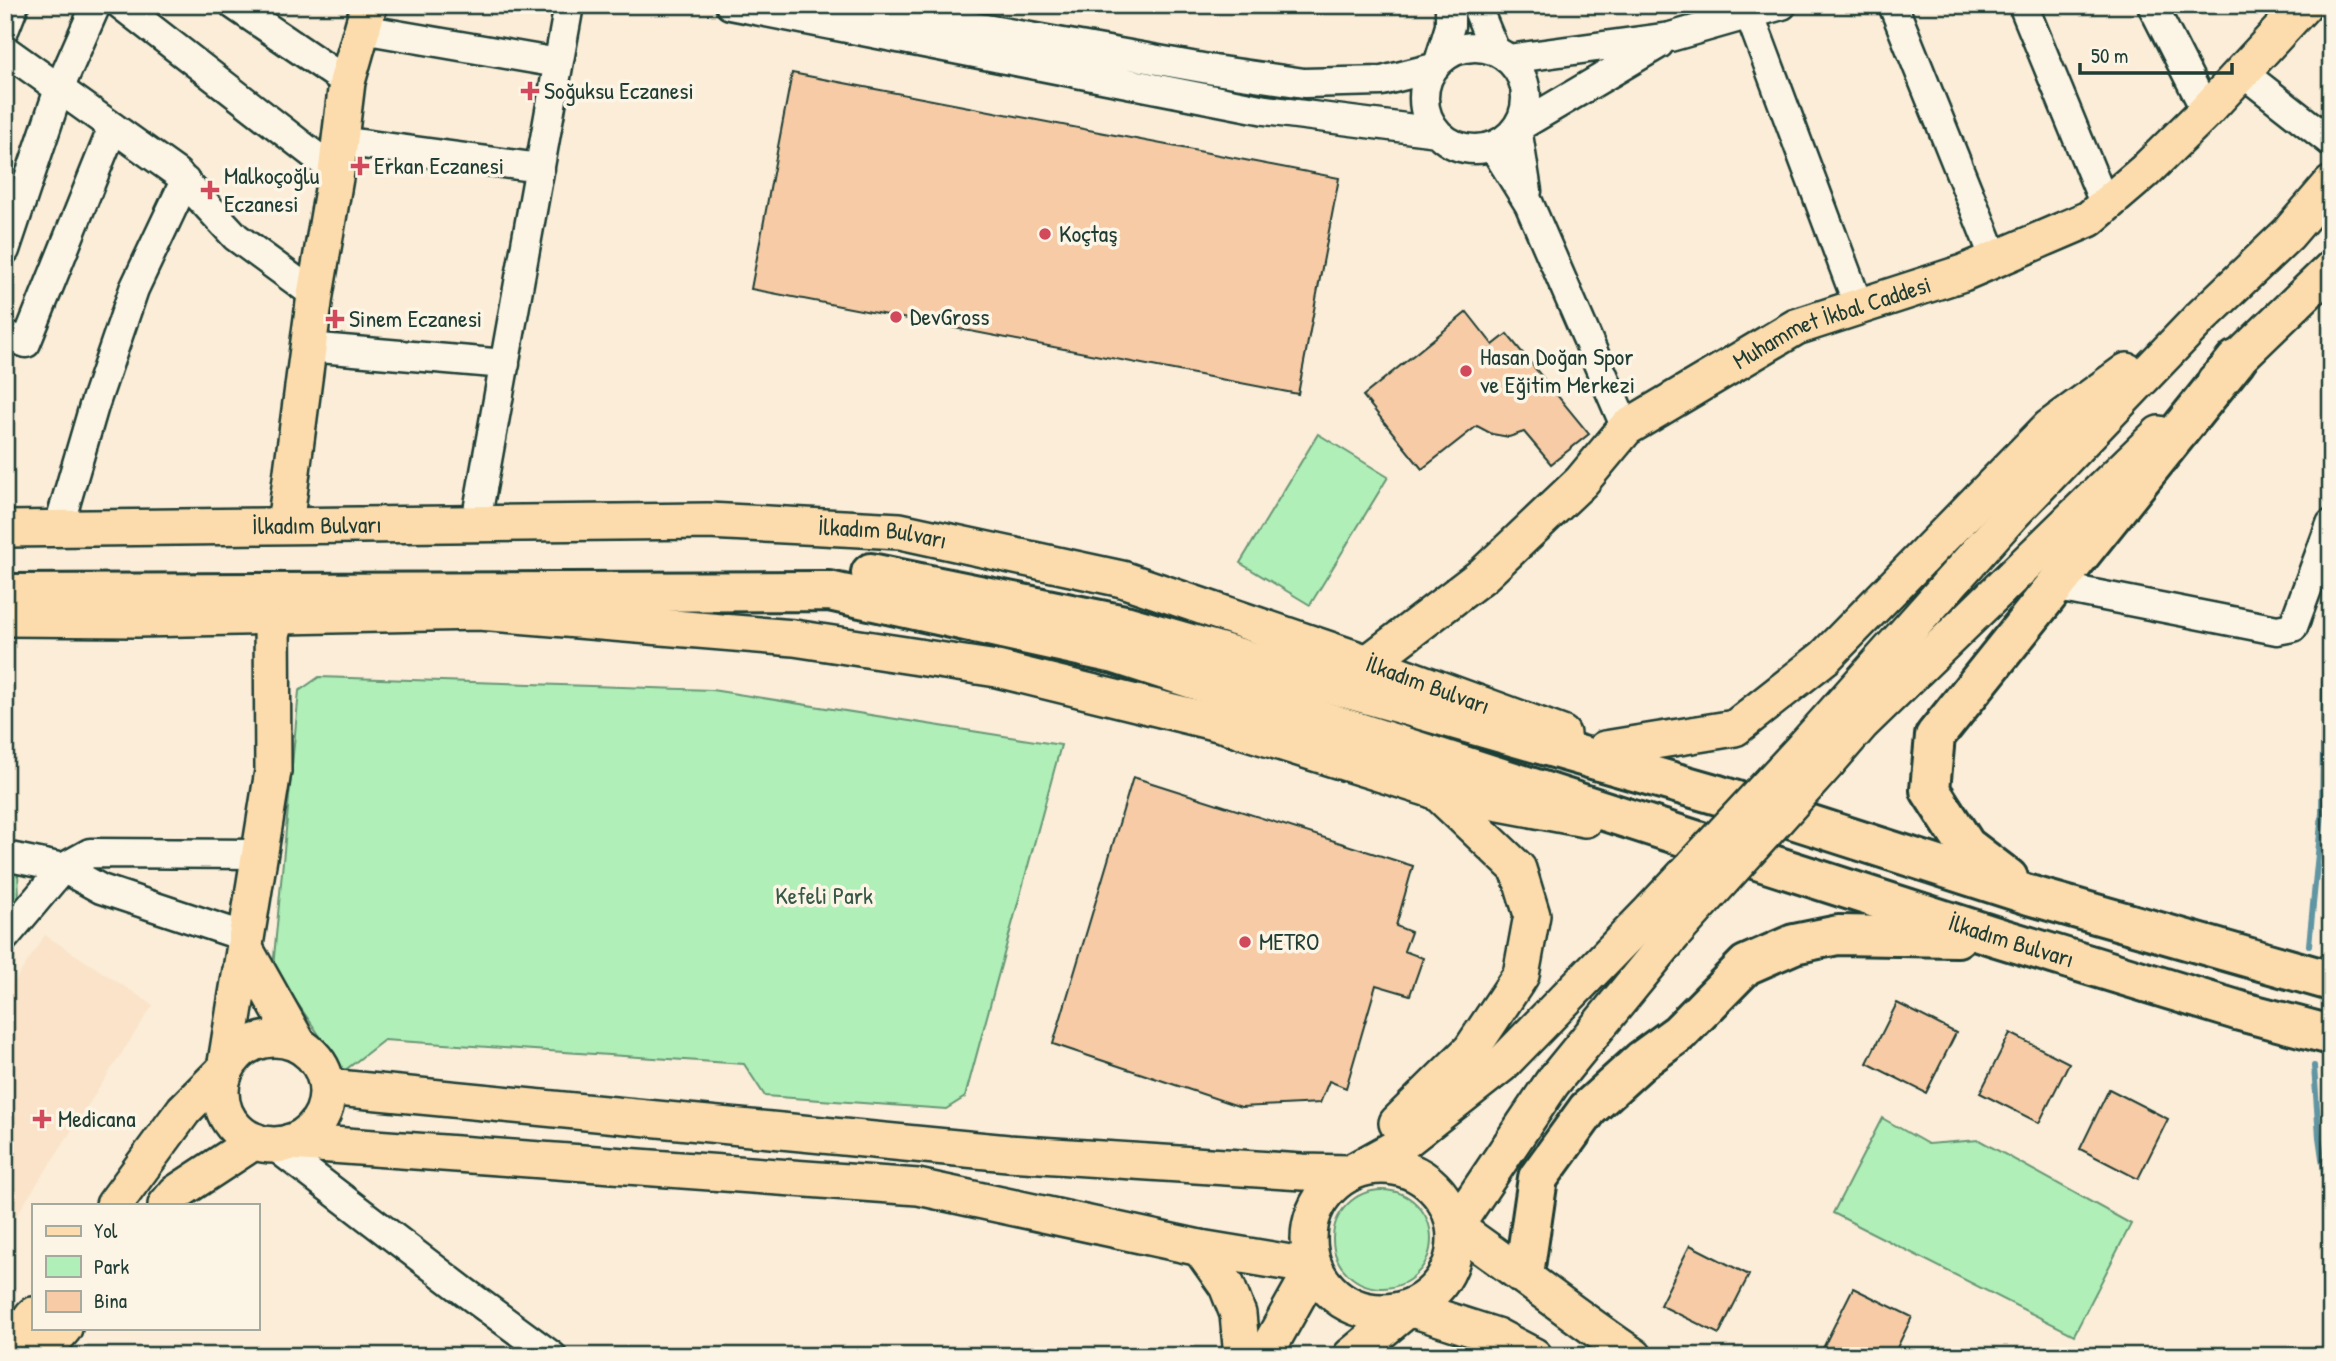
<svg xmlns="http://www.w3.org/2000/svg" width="2336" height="1361" font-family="'Patrick Hand',sans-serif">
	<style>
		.built { fill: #fae3c9 }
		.green { fill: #b0efb7; stroke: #689676; stroke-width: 2 }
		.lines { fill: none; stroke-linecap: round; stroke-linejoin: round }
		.stream { stroke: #6095a3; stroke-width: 6 }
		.building { fill: #f6cba5; stroke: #1f3d34; stroke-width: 2 }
		.minor-casing { stroke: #1f3d34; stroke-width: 33 }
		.major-casing { stroke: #1f3d34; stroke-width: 40 }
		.highway-casing { stroke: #1f3d34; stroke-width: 44 }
		.minor { stroke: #fcf5e5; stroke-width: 28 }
		.major { stroke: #fcdcac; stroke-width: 35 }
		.highway { stroke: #fcdcac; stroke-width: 38 }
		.major-bridge-casing { stroke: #1f3d34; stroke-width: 40; stroke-linecap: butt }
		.major-bridge { stroke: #fcdcac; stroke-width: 35 }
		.poi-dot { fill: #d1495b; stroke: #fcf5e5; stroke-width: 2.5 }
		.labels { text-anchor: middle; stroke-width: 7; stroke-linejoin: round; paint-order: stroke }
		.poi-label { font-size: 24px; fill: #1f3d34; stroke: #fcf5e5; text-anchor: start }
		.street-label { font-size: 24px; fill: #1f3d34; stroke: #fcf5e5 }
		.park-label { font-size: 24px; fill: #355848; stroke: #fcf5e5 }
	</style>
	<rect width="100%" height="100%" fill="#fbedd8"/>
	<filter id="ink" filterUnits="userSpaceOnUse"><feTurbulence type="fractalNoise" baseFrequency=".0143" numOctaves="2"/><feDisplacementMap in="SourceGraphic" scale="14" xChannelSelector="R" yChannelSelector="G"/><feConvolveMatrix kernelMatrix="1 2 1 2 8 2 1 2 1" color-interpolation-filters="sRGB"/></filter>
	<g filter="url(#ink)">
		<path class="built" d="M45 935 153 1005 5 1233V996Z"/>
		<path class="green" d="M1318 434 1388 477 1310 605 1240 563Z
			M319 677 712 690 1061 745 965 1097 946 1109 765 1096 744 1064 384 1040 344 1071 273 968 299 691Z
			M5 871H18L19 900 5 914Z
			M1882 1118 1928 1144 1979 1140 2131 1224 2074 1335 1833 1213Z
			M1333 1239a49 49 0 1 1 98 0a49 49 0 1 1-98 0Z"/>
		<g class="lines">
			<path class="stream" d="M2309 945 2322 813 2324 682 2331 653
				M2314 1066 2319 1137 2331 1221"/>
		</g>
		<path class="building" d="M792 73 1339 178 1298 394 751 289Z
			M1467 312 1493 345 1507 334 1589 434 1551 464 1524 432 1509 437 1492 434 1477 426 1422 469 1363 396Z
			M1133 777 1413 866 1396 926 1411 932 1404 951 1423 958 1410 995 1376 985 1346 1088 1329 1081 1320 1103 1241 1107 1053 1044Z
			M1897 1003 1956 1033 1926 1093 1867 1063Z
			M2010 1033 2069 1063 2039 1123 1980 1093Z
			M2109 1089 2168 1119 2138 1179 2080 1149Z
			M1690 1245 1749 1275 1719 1334 1660 1305Z
			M1853 1288 1912 1317 1893 1356H1840L1823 1348Z"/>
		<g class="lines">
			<g class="minor-casing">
				<path id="minor" d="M121 5 336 172
					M234 5 347 82
					M730 5 1265 110 1437 132
					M851 5 1214 70 1304 83 1382 81 1433 68
					M1476 5 1495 51
					M1746 5 1859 307
					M1893 5 1995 259
					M2023 5 2105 205
					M2152 5 2206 111
					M5 28 14 5
					M362 29 558 63
					M1424 98a51 51 0 1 1 102 0a51 51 0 1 1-102 0Z
					M5 50 177 173 236 237 315 295
					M1508 59 1670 37 1782 5
					M1439 62 1450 26V5
					M2243 73 2331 142
					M340 141 540 168
					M1493 146 1529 204 1626 428
					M1527 191 1517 128 1659 44
					M5 250 59 89 96 5
					M5 335 26 343 113 127
					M308 347 505 364
					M476 522 569 5
					M58 529 94 406 134 289 185 181
					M2053 586 2277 630 2293 627 2331 524
					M5 856 63 868 101 889 246 937
					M5 937 63 868 90 853 260 854
					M273 1145 465 1292 552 1356"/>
			</g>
			<g class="major-casing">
				<g id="major">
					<path d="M2215 381 2331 269"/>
					<path d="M285 525 315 295 336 172 347 82 369 5"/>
					<path id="s1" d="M5 529 708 521 900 531 1122 579 1368 663 1562 734"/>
					<path d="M5 618 136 619 479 612 794 638 997 669 1222 724 1436 791 1585 819"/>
					<path id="s2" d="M1368 663 1483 575 1581 482 1626 428 1796 327 1963 273 2089 219 2145 171 2206 111 2304 5"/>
					<path d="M1803 748 2012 514 2198 320 2288 234 2331 184"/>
					<path d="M1605 749 1735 728 1825 657 2049 428 2127 371"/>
					<path d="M1829 761 1861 724 2159 434"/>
					<path d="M245 949 299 1045"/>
					<circle cx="274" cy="1092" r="53"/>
					<path d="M327 1087 1008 1153 1302 1172 1350 1173 1397 1147 1501 1065 1652 910"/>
					<path d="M1397 1123 1471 1050 1521 975 1532 915 1518 869 1436 791"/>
					<path d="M290 1142 918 1187 1200 1248 1314 1267 1264 1356"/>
					<circle cx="1382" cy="1239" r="73"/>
					<path d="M114 1205 184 1110 225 1069 273 771 272 615"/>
					<path d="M166 1205 176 1193 255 1141"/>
					<path d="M1200 1248 1227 1286 1238 1314 1242 1356"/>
					<path d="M5 1353 33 1315"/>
					<path d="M40 1356 64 1328"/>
					<path d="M1351 1356 1409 1308 1496 1336 1534 1356"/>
					<path d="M1634 1356C1573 1315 1516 1269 1455 1227L1552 1083 1671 937"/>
				</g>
			</g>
			<g class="highway-casing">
				<g id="highway">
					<path d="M871 573 1125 625 1718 795 2029 895 2331 981"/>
					<path id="s3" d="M5 594 829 591 1115 654 1997 937 2240 1011 2331 1035"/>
					<path d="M2008 878 1966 846 1930 790 1935 736 2236 360"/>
					<path d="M1524 1274 1538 1178 1588 1109 1642 1060 1679 1033 1746 965 1794 944 1838 935 1957 937"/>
				</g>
			</g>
			<use href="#minor" class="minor"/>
			<use href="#major" class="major"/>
			<use href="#highway" class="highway"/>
			<g class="major-bridge-casing">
				<path id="major-bridge" d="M1652 910 1803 748
					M1671 937 1829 761"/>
			</g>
			<use href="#major-bridge" class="major-bridge"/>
		</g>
	</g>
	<g class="poi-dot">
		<path d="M526.5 80.5h7v7h7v7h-7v7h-7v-7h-7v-7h7z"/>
		<path d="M356.5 155.5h7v7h7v7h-7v7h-7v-7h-7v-7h7z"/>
		<path d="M206.5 179.5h7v7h7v7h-7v7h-7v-7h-7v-7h7z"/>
		<circle cx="1045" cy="234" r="7"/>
		<circle cx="896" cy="317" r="7"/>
		<path d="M331.5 308.5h7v7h7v7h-7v7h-7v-7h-7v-7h7z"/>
		<circle cx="1466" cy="371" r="7"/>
		<circle cx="1245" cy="942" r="7"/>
		<path d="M38.5 1108.5h7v7h7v7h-7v7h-7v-7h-7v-7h7z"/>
	</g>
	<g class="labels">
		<g class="poi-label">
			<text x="544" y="99">Soğuksu Eczanesi</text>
			<text x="374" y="174">Erkan Eczanesi</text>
			<text x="224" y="184">Malkoçoğlu<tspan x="224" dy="28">Eczanesi</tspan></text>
			<text x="1059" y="242">Koçtaş</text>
			<text x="910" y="325">DevGross</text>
			<text x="349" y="327">Sinem Eczanesi</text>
			<text x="1480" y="365">Hasan Doğan Spor<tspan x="1480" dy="28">ve Eğitim Merkezi</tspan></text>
			<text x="1259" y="950">METRO</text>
			<text x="58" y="1127">Medicana</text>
		</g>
		<g class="street-label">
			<text dy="8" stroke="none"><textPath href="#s2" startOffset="583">Muhammet İkbal Caddesi</textPath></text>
			<text dy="8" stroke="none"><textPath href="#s1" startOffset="312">İlkadım Bulvarı</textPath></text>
			<text dy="8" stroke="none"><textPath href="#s1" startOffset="878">İlkadım Bulvarı</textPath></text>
			<text dy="8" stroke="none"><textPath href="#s1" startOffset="1446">İlkadım Bulvarı</textPath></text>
			<text dy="8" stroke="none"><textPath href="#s3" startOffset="2058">İlkadım Bulvarı</textPath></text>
		</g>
		<g class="park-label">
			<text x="824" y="904">Kefeli Park</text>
		</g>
	</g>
	<rect width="2336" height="1361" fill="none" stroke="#fcf5e5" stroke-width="28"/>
	<rect x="14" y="14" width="2308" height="1333" fill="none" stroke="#1f3d34" stroke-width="2.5" filter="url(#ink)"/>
	<rect x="32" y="1204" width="228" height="126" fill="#fcf5e5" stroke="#a4ab9e" stroke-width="2"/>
	<rect x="46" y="1226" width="35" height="10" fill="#fcdcac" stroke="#a4ab9e" stroke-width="2"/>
	<text x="94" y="1238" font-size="21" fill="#1f3d34">Yol</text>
	<rect x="46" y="1256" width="35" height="21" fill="#b0efb7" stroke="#a4ab9e" stroke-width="2"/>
	<text x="94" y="1274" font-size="21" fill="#1f3d34">Park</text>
	<rect x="46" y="1291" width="35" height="21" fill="#f6cba5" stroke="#a4ab9e" stroke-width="2"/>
	<text x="94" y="1308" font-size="21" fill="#1f3d34">Bina</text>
	<path d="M2080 63v10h152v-10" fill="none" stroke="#1f3d34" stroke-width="3.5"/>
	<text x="2091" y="63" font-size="21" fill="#1f3d34" stroke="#fcf5e5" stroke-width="5" paint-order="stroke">50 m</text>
</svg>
